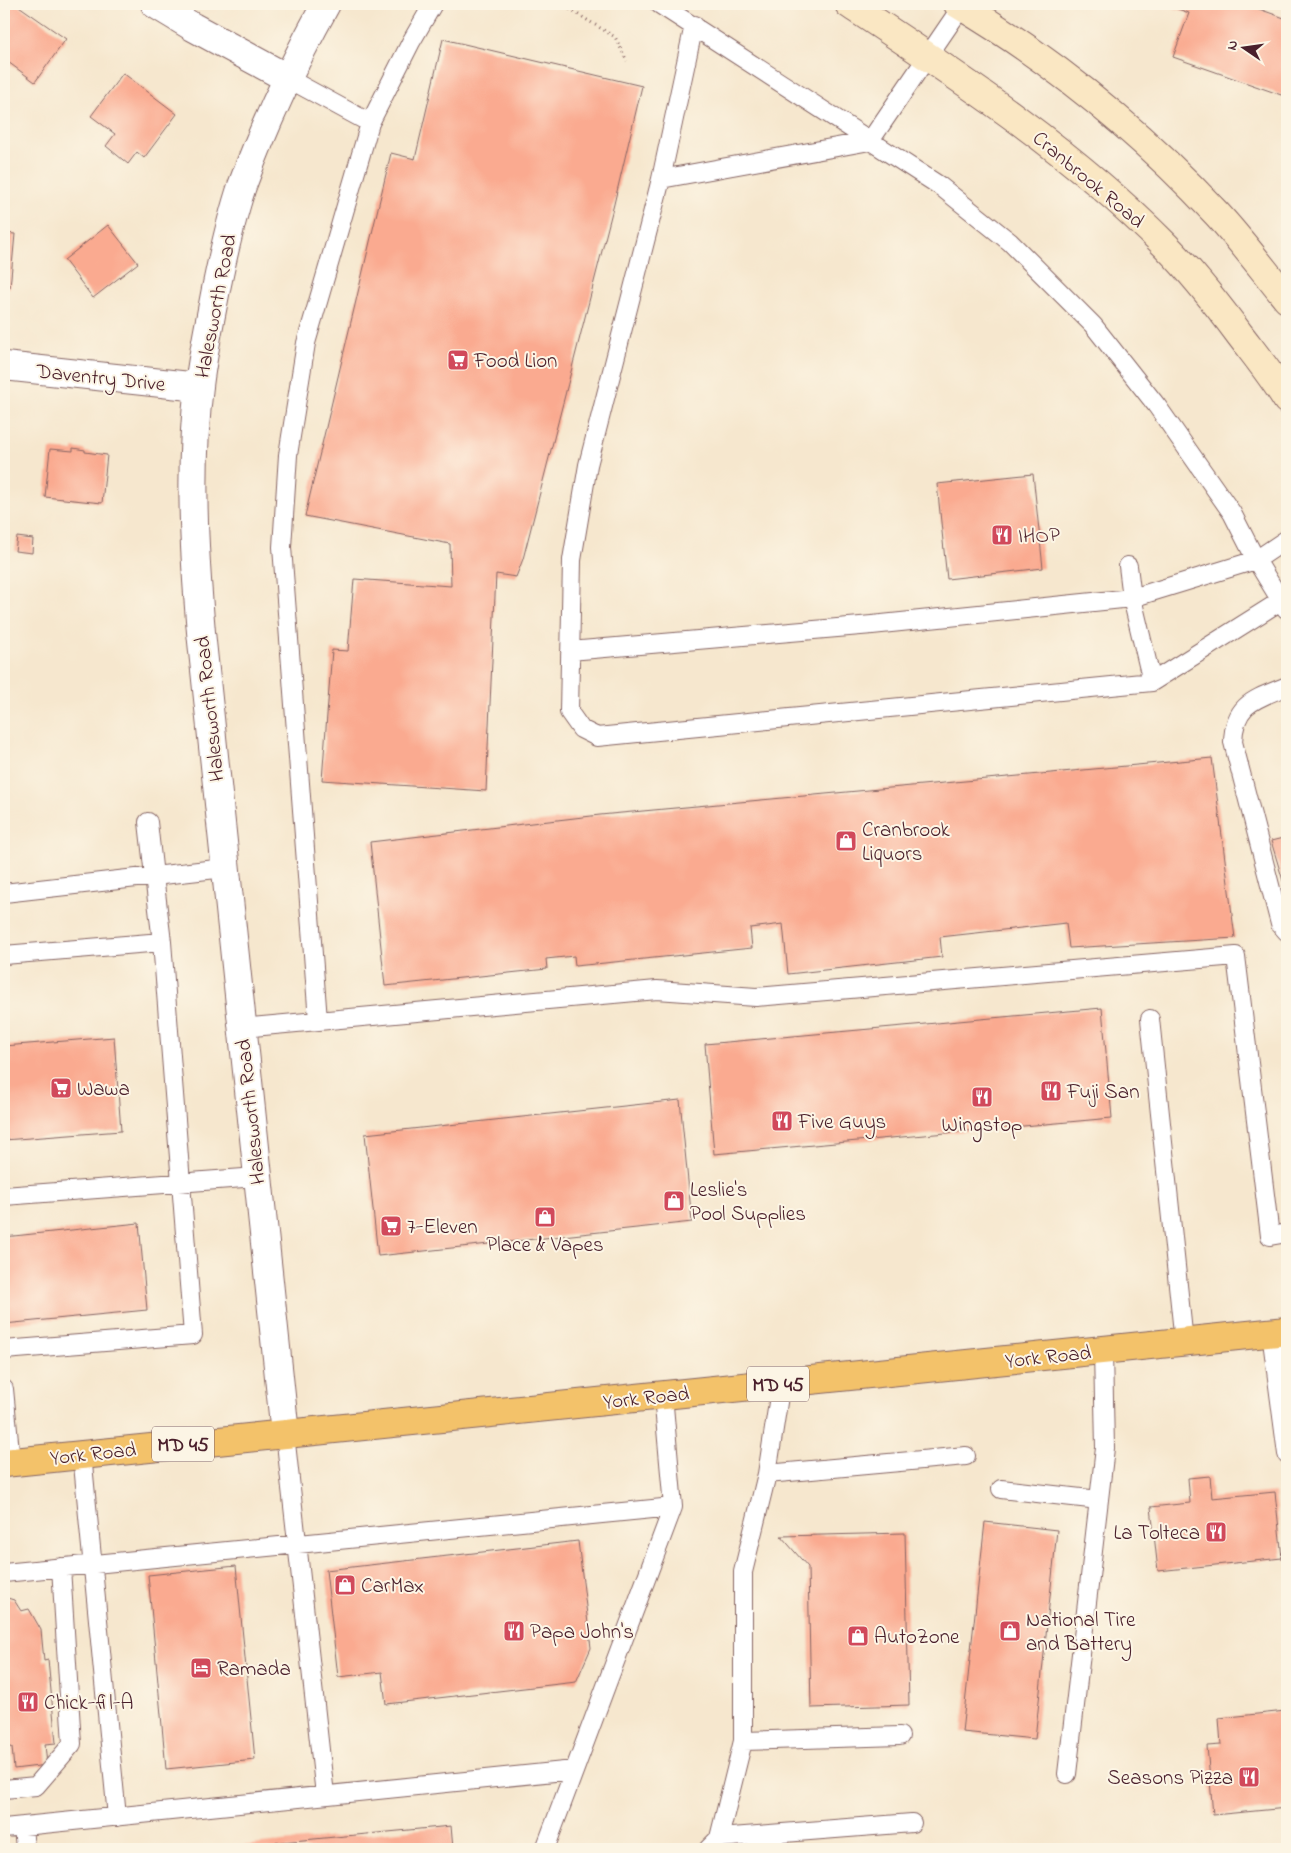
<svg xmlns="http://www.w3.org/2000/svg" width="1291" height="1853" font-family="'Indie Flower',sans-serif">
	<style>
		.building { fill: #faaa90 }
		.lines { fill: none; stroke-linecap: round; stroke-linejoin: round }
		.lane-casing { stroke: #866564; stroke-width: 20 }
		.street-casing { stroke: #866564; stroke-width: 30 }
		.secondary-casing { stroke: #866564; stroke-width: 30 }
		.primary-casing { stroke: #866564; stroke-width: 30 }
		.path { stroke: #866564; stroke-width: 3; stroke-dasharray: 1 4; stroke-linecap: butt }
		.lane { stroke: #fff; stroke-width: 18 }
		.street { stroke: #fff; stroke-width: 28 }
		.secondary { stroke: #fae7c3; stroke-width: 28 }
		.primary { stroke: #f3c26a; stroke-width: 28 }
		.labels { text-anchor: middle; stroke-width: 4; stroke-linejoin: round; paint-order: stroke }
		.shield { fill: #fcf5e5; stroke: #7f5f63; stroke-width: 1 }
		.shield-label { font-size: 20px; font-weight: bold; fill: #4a1f2b }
		.street-label { font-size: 21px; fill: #4a1f2b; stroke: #fcf5e5 }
		.poi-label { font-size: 21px; fill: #4a1f2b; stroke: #fcf5e5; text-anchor: start }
	</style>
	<rect width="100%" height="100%" fill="#fcf5e5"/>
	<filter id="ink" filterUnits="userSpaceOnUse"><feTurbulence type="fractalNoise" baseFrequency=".02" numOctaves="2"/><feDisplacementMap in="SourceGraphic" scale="10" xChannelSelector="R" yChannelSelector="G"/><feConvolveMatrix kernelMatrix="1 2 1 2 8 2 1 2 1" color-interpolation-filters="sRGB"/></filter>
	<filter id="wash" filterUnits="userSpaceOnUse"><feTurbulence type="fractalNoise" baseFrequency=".0096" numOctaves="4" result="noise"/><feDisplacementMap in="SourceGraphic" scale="20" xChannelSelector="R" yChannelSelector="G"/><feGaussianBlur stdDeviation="1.12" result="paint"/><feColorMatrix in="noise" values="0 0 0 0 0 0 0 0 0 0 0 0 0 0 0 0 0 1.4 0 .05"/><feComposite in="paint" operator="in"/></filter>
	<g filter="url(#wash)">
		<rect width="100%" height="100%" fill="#f6e7ce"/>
		<g id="blocks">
			<path class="building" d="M9 4H16L66 39 35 82 4 59V11Z
				M1164 4H1245L1287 19V97L1173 57 1189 13Z
				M443 39 642 86 614 204 523 559 516 577 496 574 486 791 322 780 332 650 348 651 354 579 451 586 450 544 305 516 391 153 415 159Z
				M123 73 177 114 144 158 137 152 128 164 106 146 115 134 91 116Z
				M108 225 138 263 93 298 64 260Z
				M4 233 15 234 10 288 4 287Z
				M73 448 85 450V452L107 455 102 503 45 497 50 449 73 451Z
				M1033 474 1043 568 947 579 937 484Z
				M17 537 33 539 32 553 15 551Z
				M1212 758 1235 938 1069 948 1066 923 940 937 942 957 788 974 783 924 750 928 752 948 575 966 574 956 546 959 547 969 385 986 370 842 600 815Z
				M1287 837V894L1271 841Z
				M1102 1008 1112 1118 714 1154 705 1044Z
				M114 1037 121 1131 4 1140V1046Z
				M1283 1053H1287V1078H1286Z
				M680 1100 692 1222 378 1256 365 1134Z
				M1287 1138V1168H1286L1283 1139Z
				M139 1223 147 1310 4 1324V1237Z
				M1210 1476 1212 1498 1275 1492 1282 1558 1158 1571 1151 1507 1190 1503 1188 1478Z
				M985 1522 1057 1530 1035 1739 962 1732Z
				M905 1533 909 1705 811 1708 808 1567 781 1536Z
				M578 1541 591 1648 576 1682 386 1704 382 1672 338 1677 326 1570Z
				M236 1566 255 1760 166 1769 148 1575Z
				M4 1597 14 1600 21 1611 29 1609 41 1630 44 1661 48 1660 56 1743 45 1744 47 1765 14 1769 12 1747 4 1748Z
				M1286 1711 1287 1727V1808L1213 1815 1207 1746 1221 1745 1219 1718Z
				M451 1826 453 1849H219V1848Z"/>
		</g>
	</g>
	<g filter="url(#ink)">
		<use href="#blocks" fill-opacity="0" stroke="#866564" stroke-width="1"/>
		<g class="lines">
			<g class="lane-casing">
				<path id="lane" d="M659 4 940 186 1010 242 1093 325 1157 406 1232 513 1256 560 1286 609
					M962 6 870 141 661 179 588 465 572 560 569 712 581 729 597 737 1152 682 1287 597
					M287 78 370 123
					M661 179 694 25
					M1128 566 1132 598 1152 682
					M570 651 872 625 1132 598 1256 560 1287 539
					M1287 686C1256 699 1234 703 1233 742L1280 924 1287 932
					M148 822 154 876 225 868
					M4 893 154 876 162 942
					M4 955 162 942 193 1335 4 1350
					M1150 1019 1184 1342
					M318 1020 282 547 288 455 306 343 370 123 411 42 433 4
					M241 1028 657 990 756 997 1236 956 1270 1236 1287 1233
					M4 1196 257 1177
					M1271 1333 1287 1454
					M4 1389 11 1462
					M285 1434 325 1795
					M82 1454 117 1817
					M767 1474 966 1456
					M1001 1489 1099 1500
					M4 1573 673 1507
					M743 1741 900 1736
					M1067 1774 1105 1448 1103 1351
					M4 1789 36 1786 72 1744 61 1567
					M23 1826 25 1849
					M4 1828 574 1770
					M719 1838 743 1741V1572L767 1474 781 1383
					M545 1849 673 1507 663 1395
					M708 1849 719 1838 912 1823"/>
			</g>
			<g class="street-casing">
				<path id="street" d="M155 4 193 27 287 78
					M4 366 199 387
					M285 1434 201 632C194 550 189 467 199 386 203 353 210 321 216 289 223 255 231 219 242 186 265 123 294 62 326 4"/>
			</g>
			<g class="secondary-casing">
				<path id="secondary" d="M849 4C959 77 1071 150 1165 245 1193 273 1217 304 1240 335 1256 356 1273 377 1287 400
					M958 4C1054 61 1141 133 1217 214 1242 241 1264 271 1287 299"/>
			</g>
			<g class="primary-casing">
				<path id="primary" d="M4 1463 1287 1331"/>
			</g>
			<path class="path" d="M561 4 615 37 627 61"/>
			<use href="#lane" class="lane"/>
			<use href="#street" class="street"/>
			<use href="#secondary" class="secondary"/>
			<use href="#primary" class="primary"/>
		</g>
	</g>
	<defs>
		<g id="supermarket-square" transform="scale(1.125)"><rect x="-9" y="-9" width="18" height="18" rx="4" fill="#d1495b" stroke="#fcf5e5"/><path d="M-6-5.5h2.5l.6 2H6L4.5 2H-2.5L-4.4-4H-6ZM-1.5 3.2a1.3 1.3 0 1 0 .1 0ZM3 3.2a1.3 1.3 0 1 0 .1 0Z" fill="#fff"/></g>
		<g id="restaurant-square" transform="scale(1.125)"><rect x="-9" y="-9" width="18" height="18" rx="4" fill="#d1495b" stroke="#fcf5e5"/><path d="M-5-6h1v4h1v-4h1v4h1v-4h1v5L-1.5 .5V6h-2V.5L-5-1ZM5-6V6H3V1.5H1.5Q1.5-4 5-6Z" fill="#fff"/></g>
		<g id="shop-square" transform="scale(1.125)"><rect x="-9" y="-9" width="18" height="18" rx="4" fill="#d1495b" stroke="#fcf5e5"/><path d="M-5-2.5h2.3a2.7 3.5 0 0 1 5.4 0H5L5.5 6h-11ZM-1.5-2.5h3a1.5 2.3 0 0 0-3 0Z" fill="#fff"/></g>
		<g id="hotel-square" transform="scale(1.125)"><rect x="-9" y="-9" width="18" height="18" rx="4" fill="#d1495b" stroke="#fcf5e5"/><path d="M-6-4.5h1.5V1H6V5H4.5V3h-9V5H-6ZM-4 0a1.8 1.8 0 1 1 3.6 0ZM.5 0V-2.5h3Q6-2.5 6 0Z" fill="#fff"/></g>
	</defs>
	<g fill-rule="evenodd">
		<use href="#supermarket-square" x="458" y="360"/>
		<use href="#restaurant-square" x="1002" y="535"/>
		<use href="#shop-square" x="846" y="841"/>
		<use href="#supermarket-square" x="61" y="1088"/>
		<use href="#restaurant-square" x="1051" y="1091"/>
		<use href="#restaurant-square" x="982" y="1097"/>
		<use href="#restaurant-square" x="782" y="1121"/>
		<use href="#shop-square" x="674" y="1201"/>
		<use href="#shop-square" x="545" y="1217"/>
		<use href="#supermarket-square" x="391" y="1226"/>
		<use href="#restaurant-square" x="1216" y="1532"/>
		<use href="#shop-square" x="345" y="1585"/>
		<use href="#restaurant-square" x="514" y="1631"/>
		<use href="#shop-square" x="1010" y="1631"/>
		<use href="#shop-square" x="858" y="1636"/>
		<use href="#hotel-square" x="201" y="1668"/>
		<use href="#restaurant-square" x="28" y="1702"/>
		<use href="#restaurant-square" x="1249" y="1777"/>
	</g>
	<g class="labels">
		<g class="shield">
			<rect x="747" y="1366.5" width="62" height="35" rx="4"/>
			<rect x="152" y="1426.5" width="62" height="35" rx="4"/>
		</g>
		<g class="shield-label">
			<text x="778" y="1391">MD 45</text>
			<text x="183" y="1451">MD 45</text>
		</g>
		<g class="street-label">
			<text transform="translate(1089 179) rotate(40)" y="7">Cranbrook Road</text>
			<text transform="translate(215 306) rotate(-79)" y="7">Halesworth Road</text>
			<text transform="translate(101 377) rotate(6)" y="7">Daventry Drive</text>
			<text transform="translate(209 709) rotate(-96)" y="7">Halesworth Road</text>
			<text transform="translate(250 1112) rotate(-96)" y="7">Halesworth Road</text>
			<text transform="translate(1048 1356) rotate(-6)" y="7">York Road</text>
			<text transform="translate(646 1397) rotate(-6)" y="7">York Road</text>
			<text transform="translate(93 1453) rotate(-6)" y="7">York Road</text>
		</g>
		<g class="poi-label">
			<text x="474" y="367">Food Lion</text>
			<text x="1018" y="542">IHOP</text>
			<text x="862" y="836">Cranbrook<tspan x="862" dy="24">Liquors</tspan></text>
			<text x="77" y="1095">Wawa</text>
			<text x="1067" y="1098">Fuji San</text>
			<text x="798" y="1128">Five Guys</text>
			<text x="982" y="1131" text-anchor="middle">Wingstop</text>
			<text x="690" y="1196">Leslie's<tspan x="690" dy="24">Pool Supplies</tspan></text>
			<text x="407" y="1233">7-Eleven</text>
			<text x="545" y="1251" text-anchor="middle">Place &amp; Vapes</text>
			<text x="1200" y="1539" text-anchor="end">La Tolteca</text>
			<text x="361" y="1592">CarMax</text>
			<text x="1026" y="1626">National Tire<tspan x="1026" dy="24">and Battery</tspan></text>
			<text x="530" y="1638">Papa John's</text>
			<text x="874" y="1643">AutoZone</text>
			<text x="217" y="1675">Ramada</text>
			<text x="44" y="1709">Chick-fil-A</text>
			<text x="1233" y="1784" text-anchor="end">Seasons Pizza</text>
		</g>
	</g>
	<rect width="1291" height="1853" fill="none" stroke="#fcf5e5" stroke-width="20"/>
	<g transform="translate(1244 48) rotate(283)" stroke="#fcf5e5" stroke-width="4" paint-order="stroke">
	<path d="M0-4L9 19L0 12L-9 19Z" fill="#4a1f2b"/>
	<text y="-8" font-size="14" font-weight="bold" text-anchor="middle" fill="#4a1f2b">N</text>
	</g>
</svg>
